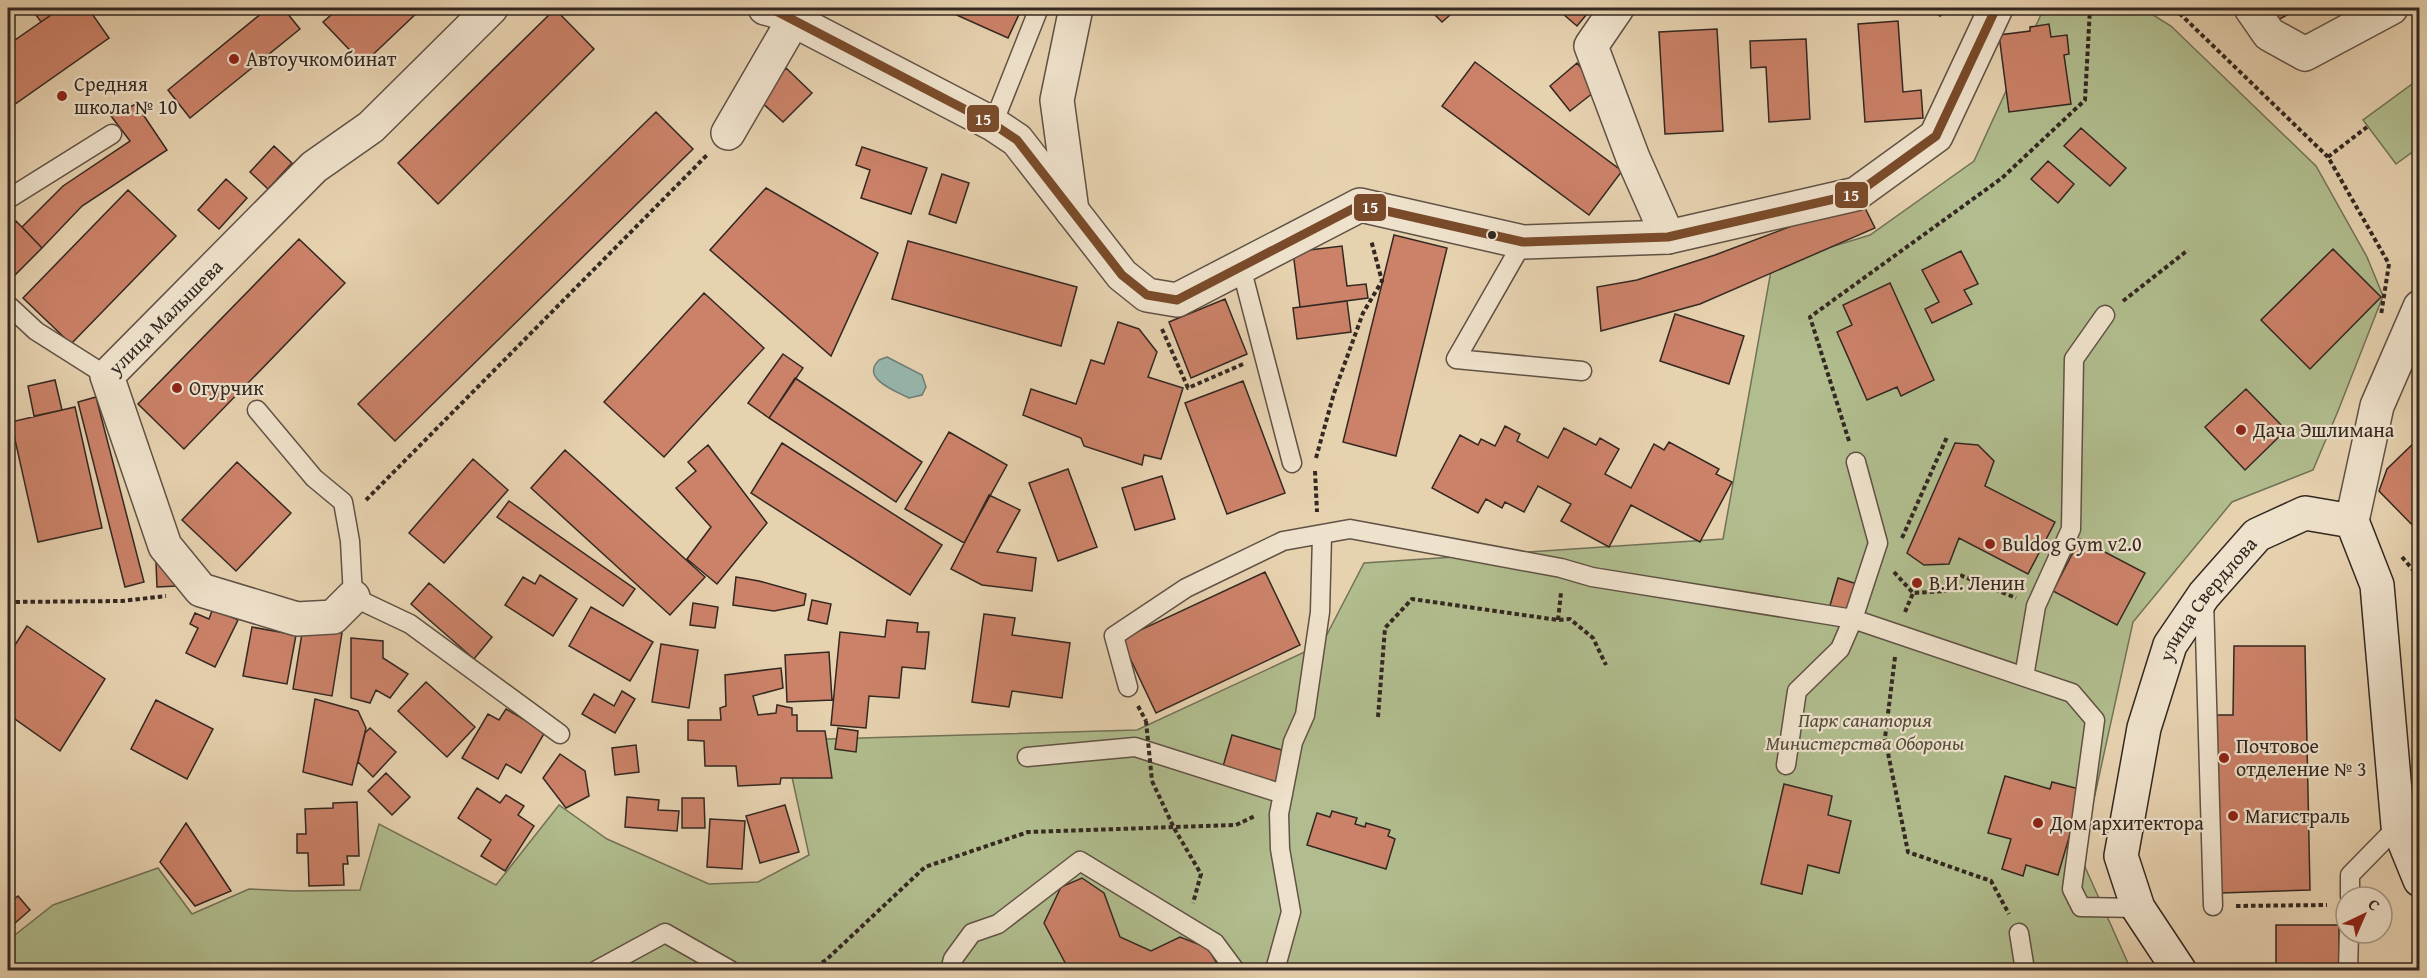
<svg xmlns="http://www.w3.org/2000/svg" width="2427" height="978" font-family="'Gentium Book Plus',serif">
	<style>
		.green { fill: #b1bd8e; stroke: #727258; stroke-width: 1.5 }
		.water { fill: #97b7ad; stroke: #6f7e75; stroke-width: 1.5 }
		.building { fill: #cc8269; stroke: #332821; stroke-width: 1.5 }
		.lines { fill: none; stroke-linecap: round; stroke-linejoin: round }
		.service-casing { stroke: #605245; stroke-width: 21 }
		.minor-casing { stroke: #605245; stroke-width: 36 }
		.tertiary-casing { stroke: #605245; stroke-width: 36 }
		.secondary-casing { stroke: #332821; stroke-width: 36 }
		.path { stroke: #332821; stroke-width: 4; stroke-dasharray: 4.5 3; stroke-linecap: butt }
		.service { stroke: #efe2cc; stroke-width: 18 }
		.minor { stroke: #efe2cc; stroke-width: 33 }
		.tertiary { stroke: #efe2cc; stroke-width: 33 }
		.secondary { stroke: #efe2cc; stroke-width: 33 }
		.path-bridge { stroke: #332821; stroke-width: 4; stroke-dasharray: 4.5 3; stroke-linecap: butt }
		.bus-1-casing { stroke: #efe2cc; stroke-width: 14 }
		.bus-1 { stroke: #7a4b2a; stroke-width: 9 }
		.poi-dot { fill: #8f2418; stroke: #efe2cc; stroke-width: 2 }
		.bus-dot { fill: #332821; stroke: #efe2cc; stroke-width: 2 }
		.labels { text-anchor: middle; stroke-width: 4.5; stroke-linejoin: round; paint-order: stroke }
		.poi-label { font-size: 20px; fill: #332821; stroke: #efe2cc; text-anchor: start }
		.street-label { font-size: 20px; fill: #332821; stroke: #efe2cc }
		.park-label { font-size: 20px; font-style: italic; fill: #524d3c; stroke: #efe2cc }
		.line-badge { stroke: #efe2cc; stroke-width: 2 }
		.badge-label { font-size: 16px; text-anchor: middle; font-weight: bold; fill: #fff }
	</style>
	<rect width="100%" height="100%" fill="#e7d2b0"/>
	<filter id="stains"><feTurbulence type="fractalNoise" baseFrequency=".00333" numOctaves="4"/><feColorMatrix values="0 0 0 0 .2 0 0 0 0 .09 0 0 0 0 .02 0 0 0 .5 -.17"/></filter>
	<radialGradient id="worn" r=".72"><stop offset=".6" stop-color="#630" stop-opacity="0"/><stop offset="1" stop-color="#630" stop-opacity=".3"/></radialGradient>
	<path class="green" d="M2044 8H2142L2171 26 2316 166 2367 257 2383 296 2338 411 2313 470 2232 502 2133 622 2081 858 2131 970H14L11 938 53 905 158 868 192 914 249 889 294 891 360 890 379 824 496 885 559 805 607 839 709 884 758 882 809 855 790 768 827 739 1137 730 1322 644 1364 563 1723 539 1772 265 1870 235 1974 161Z
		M2419 79V147L2396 164 2363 120Z"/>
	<path class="water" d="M887 357 922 375 926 387 922 395 909 398C895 391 860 378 879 360Z"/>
	<path class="building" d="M31 8H61L41 22Z
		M61 8H88L109 38 8 109V45Z
		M268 8H283L300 29 190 118 168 90Z
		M339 8H422L363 64 323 22Z
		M941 8H1022L1008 38Z
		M1428 8H1458L1442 22Z
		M1556 8H1592L1577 26Z
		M1930 8H1953L1940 16Z
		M2270 8H2299L2278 20Z
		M555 9 594 49 438 204 398 163Z
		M1898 21 1903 92 1921 90 1923 118 1865 122 1858 24Z
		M2049 24 2051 37 2067 35 2069 54 2064 55 2071 104 2009 112 1999 35 2030 31V27Z
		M1717 29 1723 131 1665 134 1659 32Z
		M1806 39 1810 119 1769 122 1766 67 1751 68 1750 41Z
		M1475 62 1622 171 1589 215 1442 106Z
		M1577 63 1598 89 1570 111 1550 86Z
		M786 68 812 93 783 122 757 98Z
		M136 104 167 150 82 206 42 248 22 227 63 186 130 141 111 116Z
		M656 112 693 149 395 441 358 404Z
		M2081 128 2126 168 2110 186 2064 146Z
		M274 146 292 163 268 189 250 172Z
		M862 147 927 168 911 214 861 198 870 170 856 165Z
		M2048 161 2074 184 2058 203 2031 179Z
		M942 174 969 183 956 223 929 214Z
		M226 179 247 198 219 229 198 210Z
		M766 188 878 253 831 356 710 250Z
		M128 190 176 236 71 344 23 298Z
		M1861 200 1875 228 1700 304 1601 331 1597 287 1637 280 1715 255Z
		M16 221 42 248 10 280 8 277V229Z
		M1394 235 1447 248 1396 456 1343 442Z
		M299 239 345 283 184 449 138 404Z
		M908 241 1077 287 1061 346 892 299Z
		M1342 246 1347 286 1366 284 1368 298 1300 307 1293 252Z
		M2333 249 2381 297 2310 369 2261 320Z
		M1961 251 1978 284 1964 290 1972 304 1932 323 1925 309 1939 302 1922 270Z
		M1890 283 1934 380 1901 396 1897 387 1867 400 1837 332 1852 325 1843 305Z
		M704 293 764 348 664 457 604 402Z
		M1225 299 1247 354 1191 378 1169 322Z
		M1347 301 1351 332 1297 339 1293 308Z
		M1675 314 1744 336 1729 384 1660 361Z
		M1118 322 1139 329 1157 352 1148 377 1183 388 1161 459 1144 455 1142 465 1084 446 1081 438 1023 415 1031 389 1076 404 1091 360 1104 364Z
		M783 354 803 368 769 418 748 403Z
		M795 378 922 462 896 502 769 418Z
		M55 380 62 410 34 416 28 386Z
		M1243 381 1285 493 1227 514 1185 403Z
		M2246 389 2286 430 2245 470 2205 427Z
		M96 397 144 582 125 587 78 402Z
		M75 407 102 528 38 542 11 422Z
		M1505 426 1520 434 1517 441 1548 458 1564 428 1596 445 1600 438 1619 449 1605 474 1631 488 1654 444 1664 450 1669 442 1719 469 1716 474 1732 482 1700 542 1631 505 1609 547 1561 521 1571 504 1538 486 1524 512 1505 502 1502 508 1486 499 1478 513 1432 488 1460 435 1478 445 1481 439 1495 446Z
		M949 432 1007 465 964 543 905 509Z
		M2420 437V533L2379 491 2387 469Z
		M782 443 942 545 910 595 751 493Z
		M1955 443 1978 445 1994 461 1985 486 2055 522 2028 574 1959 538 1949 564 1924 565 1907 553Z
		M708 445 767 523 717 584 687 559 711 527 676 488 696 471 688 462Z
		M565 450 705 577 670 615 531 488Z
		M473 459 508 490 444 563 409 533Z
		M237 462 291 513 236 571 182 520Z
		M1068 469 1097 547 1058 561 1029 483Z
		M1162 476 1175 519 1135 530 1122 488Z
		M989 495 1020 510 997 552 1036 558 1032 591 982 585 951 569Z
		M509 501 635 589 623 606 497 517Z
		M2080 539 2145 573 2117 625 2053 591Z
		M175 561 177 586 157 587 156 563Z
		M1265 572 1300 645 1156 713 1121 639Z
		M540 575 577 599 553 636 505 605 523 577 535 584Z
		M736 577 759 581 806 594 804 605 774 611 733 605Z
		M1838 578 1857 584 1847 615 1829 609Z
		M429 583 492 637 474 659 411 604Z
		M812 600 831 604 827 624 808 620Z
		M693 603 718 607 715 628 690 625Z
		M591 607 653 642 630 681 569 646Z
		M213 608 238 620 215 667 186 653 198 628 190 624 195 613 209 619Z
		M984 614 1015 618 1012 635 1070 643 1062 698 1012 691 1009 707 972 702Z
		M887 620 918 623 917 632H929L925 669 902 667 899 698 869 696 866 728 831 725 840 632 885 637Z
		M27 626 105 679 60 751 8 714V656Z
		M252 627 296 635 287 684 243 676Z
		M303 627 342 633 332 696 293 689Z
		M351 638 383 641V658L408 674 390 698 376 690 370 703 351 698Z
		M661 644 698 650 689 708 652 702Z
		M2234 646H2305L2310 890 2221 893 2213 715H2233Z
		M829 652 832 700 787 702 785 655Z
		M781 668 783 688 753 696 758 715 776 713 777 705 792 708V715H797V731H825L832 778H781L780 784 738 786 736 766H705L704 741 688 740V720H721L720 708 726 706 725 675Z
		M426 682 475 727 447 757 398 711Z
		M622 691 635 699 615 733 582 714 594 694 614 706Z
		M315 699 358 711 366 728 352 785 303 772Z
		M156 700 213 729 187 779 131 749Z
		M506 709 545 732 521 773 506 764 498 779 462 758 488 714 499 720Z
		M370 728 396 752 373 777 358 762 365 733Z
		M838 728 858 731 856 752 835 749Z
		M1232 735 1285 751 1276 785 1222 770Z
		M636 745 639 772 615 775 612 748Z
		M560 754 585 771 589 796 566 808 543 778Z
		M386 773 410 797 392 815 368 791Z
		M2005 776 2050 789 2052 782 2083 790 2058 875 2026 865 2023 876 2002 869 2011 839 1988 833Z
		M1784 784 1832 796 1828 815 1851 821 1839 873 1808 865 1802 894 1761 884Z
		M477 788 500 803 506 795 524 806 518 815 534 826 505 871 481 856 491 840 458 818Z
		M627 797 659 800 658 810 679 811 677 831 625 827Z
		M682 798H704L705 828H682Z
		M357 802 359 856H347L348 864H343L344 885 309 886 308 853H297V834H306L305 809 333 808V803Z
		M785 805 799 852 760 863 746 816Z
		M1332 811 1357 818 1355 824 1365 827 1366 823 1390 830 1388 836 1395 839 1386 869 1307 845 1317 813 1330 817Z
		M710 819 745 821 742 869 707 867Z
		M186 823 231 891 195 906 160 862Z
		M1082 878 1104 893 1120 937 1151 951 1180 937 1208 948 1217 964 1215 970H1069L1044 923 1061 887Z
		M18 896 30 910 8 929V904Z
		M2276 925H2339V970H2276Z"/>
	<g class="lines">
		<g class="service-casing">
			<path id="service" d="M993 124 1039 8
				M8 199 112 134
				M1523 242 1456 359 1582 371
				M1241 267 1292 463
				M8 305 36 331 107 376
				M257 410 314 478 343 502 350 541 353 597 410 624 560 734
				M2204 599 2213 906
				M2024 677 2036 606 2071 529 2074 359 2105 315
				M1128 687 1114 636 1186 588 1283 541 1350 529 1561 568 1592 577 1853 619 2072 693 2095 720 2072 889 2081 907 2138 908
				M1027 757 1135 747 1283 794
				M1786 765 1797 691 1840 649 1853 619 1878 543 1856 462
				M2350 897V875L2398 826
				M2019 933 2025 970
				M597 970 665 933 730 970
				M950 970 953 959 972 933 998 924 1080 861 1215 943 1235 970
				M1275 970 1291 912 1280 849 1279 814 1293 742 1305 715 1320 612 1322 536
				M2348 970 2349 933"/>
		</g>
		<g class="minor-casing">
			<g id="minor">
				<path d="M1617 8 1591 46 1633 158 1668 237"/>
				<path d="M2251 8 2269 34 2305 54 2391 8"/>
				<path d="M728 133 793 21"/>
				<path d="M1072 211 1057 100 1076 8"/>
				<path d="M2352 521 2377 406 2420 307"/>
				<path id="s1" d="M353 597 333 617 297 619 201 590 165 546 107 376 314 167 371 127 491 8"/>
			</g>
		</g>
		<g class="tertiary-casing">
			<path id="tertiary" d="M765 8 776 11 993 124 1017 140 1122 275 1147 295 1177 300 1360 205 1523 242 1668 237 1856 194 1936 136 1996 8"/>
		</g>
		<g class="secondary-casing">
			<g id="secondary">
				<path id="s2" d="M2179 970 2138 908 2121 856 2144 728 2170 645 2204 595 2257 535 2305 513 2352 521 2377 585 2398 826 2420 880"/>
			</g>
		</g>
		<path class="path" d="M2174 8 2328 157 2389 264 2381 315
			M2328 157 2367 127
			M2123 301 2188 250
			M1162 329 1188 388 1243 364
			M1849 441 1810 317 2002 178 2085 100 2090 8
			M1316 458 1334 393 1363 313 1382 281 1371 240
			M1315 471 1317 512
			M366 500 707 155
			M1902 538 1947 437
			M2402 557 2420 578
			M1894 572 1913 593 1945 591 1960 575 2016 598
			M8 602 122 601 166 596
			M1905 612 1913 593
			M1558 620 1561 593
			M1895 657 1885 738 1908 852 1991 881 2009 914
			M1138 706 1146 721
			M1378 717 1385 628 1412 599 1558 620 1570 619 1593 638 1606 665
			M1152 781 1174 828 1201 874 1193 903
			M2236 906 2327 905
			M809 970 826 960 925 867 1028 832 1236 825 1255 816"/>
		<use href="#service" class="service"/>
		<use href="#minor" class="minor"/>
		<use href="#tertiary" class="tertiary"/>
		<use href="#secondary" class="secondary"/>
		<path class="path-bridge" d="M1146 721 1152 781"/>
		<g class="bus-1-casing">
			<path id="bus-1" d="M765 8 776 11 993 124 1017 140 1122 275 1147 295 1177 300 1360 205 1523 242 1668 237 1856 194 1936 136 1996 8"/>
		</g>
		<use href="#bus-1" class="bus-1"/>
	</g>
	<g class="poi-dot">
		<circle cx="234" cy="59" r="6"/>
		<circle cx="62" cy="96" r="6"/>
		<circle cx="177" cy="388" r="6"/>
		<circle cx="2241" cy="430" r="6"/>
		<circle cx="1990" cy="544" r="6"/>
		<circle cx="1917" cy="583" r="6"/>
		<circle cx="2224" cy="758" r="6"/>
		<circle cx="2233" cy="816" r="6"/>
		<circle cx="2038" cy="823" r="6"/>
	</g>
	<circle class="bus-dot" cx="1492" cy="235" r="5"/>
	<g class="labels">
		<g class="poi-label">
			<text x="246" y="66">Автоучкомбинат</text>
			<text x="74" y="91">Средняя<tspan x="74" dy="23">школа № 10</tspan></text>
			<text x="189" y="395">Огурчик</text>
			<text x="2253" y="437">Дача Эшлимана</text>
			<text x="2002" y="551">Buldog Gym v2.0</text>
			<text x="1929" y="590">В.И. Ленин</text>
			<text x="2236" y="753">Почтовое<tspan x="2236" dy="23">отделение № 3</tspan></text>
			<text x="2245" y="823">Магистраль</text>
			<text x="2050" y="830">Дом архитектора</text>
		</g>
		<g class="street-label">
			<text dy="7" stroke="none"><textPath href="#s1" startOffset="484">улица Малышева</textPath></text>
			<text dy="7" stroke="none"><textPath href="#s2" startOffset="405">улица Свердлова</textPath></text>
		</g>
		<g class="park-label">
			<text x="1865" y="727">Парк санатория<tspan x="1865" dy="23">Министерства Обороны</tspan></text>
		</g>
	</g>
	<g class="line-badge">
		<rect x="966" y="104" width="34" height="29" rx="6" fill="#7a4b2a"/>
		<rect x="1834" y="181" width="35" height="28" rx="6" fill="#7a4b2a"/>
		<rect x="1353" y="193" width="34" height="29" rx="6" fill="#7a4b2a"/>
	</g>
	<g class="badge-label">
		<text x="983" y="125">15</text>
		<text x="1851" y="201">15</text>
		<text x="1370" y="213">15</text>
	</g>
	<rect width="2427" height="978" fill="none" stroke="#e7d2b0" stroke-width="30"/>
	<rect x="9" y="9" width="2409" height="960" fill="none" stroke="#332821" stroke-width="3"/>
	<rect x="15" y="15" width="2397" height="948" fill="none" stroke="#332821" stroke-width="1.5"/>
	<g transform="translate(2364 915) rotate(44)"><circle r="28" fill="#efe2cc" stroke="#a49888" stroke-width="1.5"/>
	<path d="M0-4.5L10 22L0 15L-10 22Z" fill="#8f2418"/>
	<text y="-9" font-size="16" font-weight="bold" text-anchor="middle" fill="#332821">С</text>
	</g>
	<rect width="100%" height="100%" filter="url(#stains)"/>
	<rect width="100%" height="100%" fill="url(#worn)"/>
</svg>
